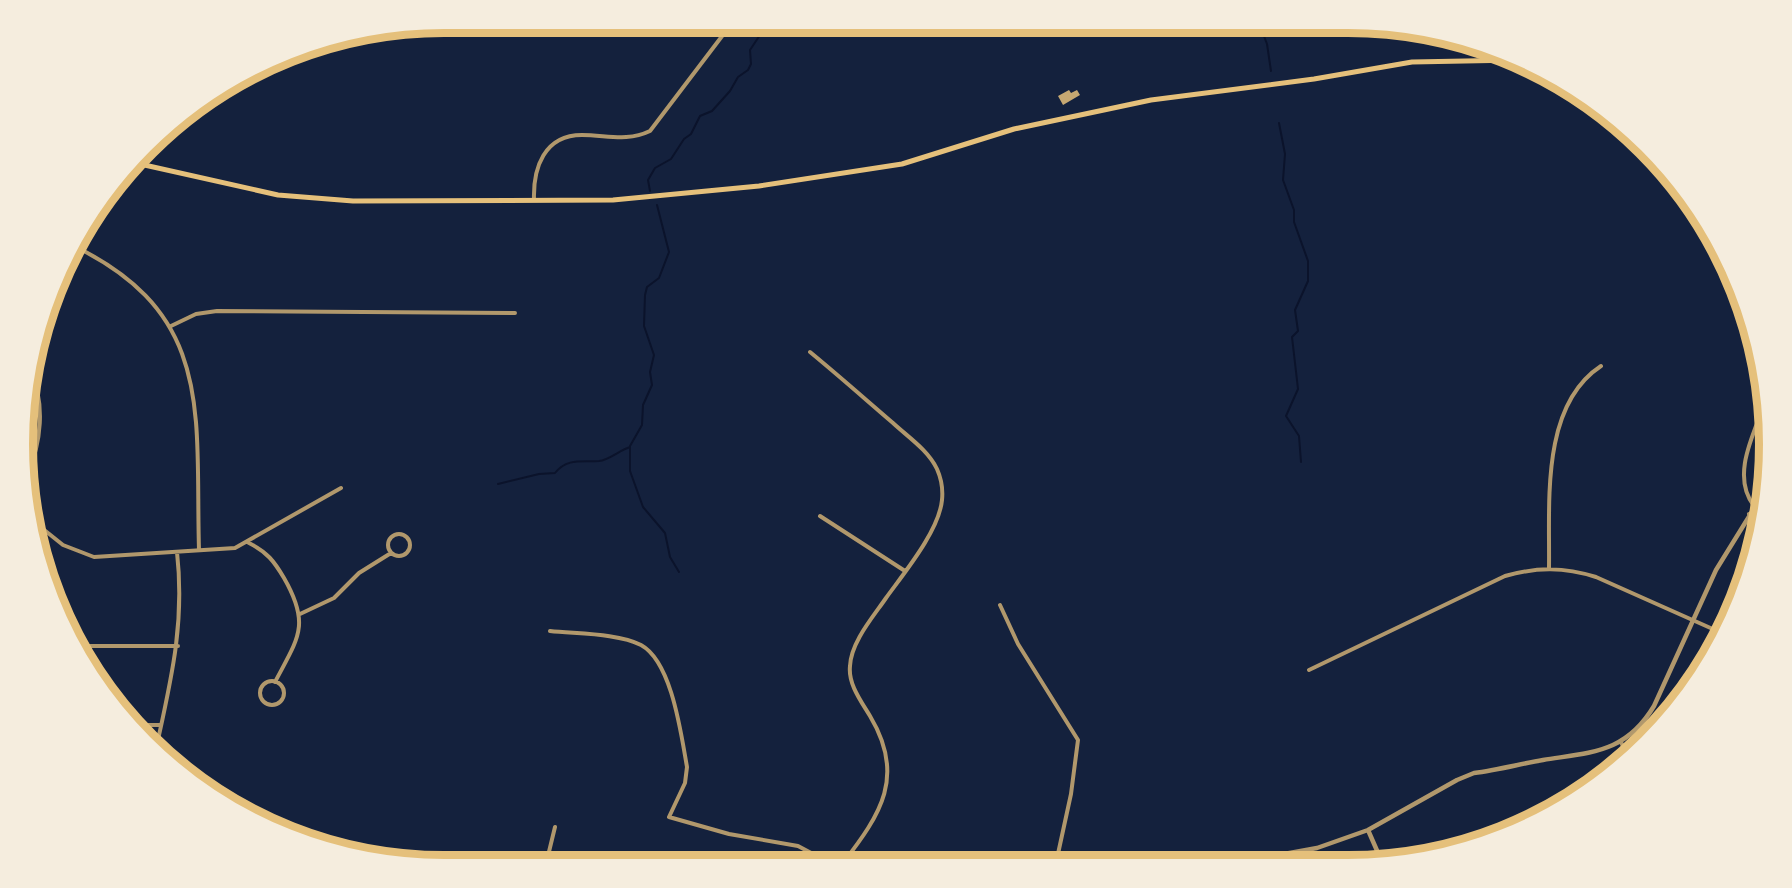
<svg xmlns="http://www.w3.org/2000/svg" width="1792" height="888" font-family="'Fira Sans Condensed',sans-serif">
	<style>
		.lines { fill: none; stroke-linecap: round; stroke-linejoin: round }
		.stream { stroke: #0b132b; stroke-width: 2 }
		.building { fill: #c6a872 }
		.minor { stroke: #b1986c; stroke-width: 4 }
		.tertiary { stroke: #b1986c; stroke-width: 4.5 }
		.secondary { stroke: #e5c07b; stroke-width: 5 }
		.rim { fill: none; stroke: #e5c07b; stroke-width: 8 }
	</style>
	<rect width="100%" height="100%" fill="#14213d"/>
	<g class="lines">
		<path class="stream" d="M1259 23 1267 44 1271 71
			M1279 123 1285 154 1283 180 1294 210V222L1308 261V281L1295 310 1298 331 1292 337 1298 389 1286 416 1299 436 1301 462
			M650 191 648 180 655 168 671 159 684 139 691 134 700 116 712 111 730 91 738 77 748 70 751 64 750 50 768 23
			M657 205 669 252 659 278 647 287 645 295 644 326 654 355 650 372 652 385 643 405 642 425 630 446V471L643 507 665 533 670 557 679 572
			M498 484 539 474 555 473C567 458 581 462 599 461 609 460 620 450 630 447"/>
	</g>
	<path class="building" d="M1069 90 1071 93 1077 90 1080 95 1063 105 1058 96Z"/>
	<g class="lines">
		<path class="minor" d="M534 200C533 168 544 135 582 135 607 135 627 142 650 131L732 23
			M74 246C216 315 195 416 199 550
			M171 326 196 314 217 311 515 313
			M810 352C838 375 865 399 893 423 908 437 928 450 937 469 941 478 943 490 942 500 939 531 904 573 886 598 873 617 851 642 850 666 848 684 861 701 870 716 906 776 881 814 843 863
			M27 476C41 443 46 404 30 370
			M1754 506C1730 475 1755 432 1766 400
			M1749 514 1759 528
			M820 516 905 571
			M33 521 63 545 94 557 235 548 341 488
			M388 545a11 11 0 1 1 22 0a11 11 0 1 1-22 0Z
			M249 543C267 552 274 561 284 578 311 625 298 638 275 682
			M1549 568C1550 504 1540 406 1601 366
			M1000 605 1018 644 1078 740 1071 794 1056 863
			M300 614 334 598 359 573 391 553
			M550 631C576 634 618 633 641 645 672 662 681 734 687 767L685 783 669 817 729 834 798 846 830 863
			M77 646H178
			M1309 670 1505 576C1537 567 1564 567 1596 577L1724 634
			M260 693a12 12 0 1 1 24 0a12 12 0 1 1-24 0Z
			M134 725H161
			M1621 742 1627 755
			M156 749C171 680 185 624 177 552
			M546 864 555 827"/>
		<path class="tertiary" d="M1368 830 1382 862
			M1129 863 1192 856 1267 857 1317 848 1368 830 1457 780 1474 773C1497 770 1520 764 1543 760 1592 752 1626 753 1654 706L1716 570 1766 489"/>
		<path class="secondary" d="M131 162 278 195 353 201 613 200 759 186 902 164 1014 129 1151 100 1314 79 1412 62 1518 60"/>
	</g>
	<path d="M0 0H1792V888H0ZM444 33H1348A411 411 0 0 1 1759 444V444A411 411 0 0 1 1348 855H444A411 411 0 0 1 33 444V444A411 411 0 0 1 444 33Z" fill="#f5edde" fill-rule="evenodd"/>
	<path class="rim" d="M444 33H1348A411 411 0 0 1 1759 444V444A411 411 0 0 1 1348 855H444A411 411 0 0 1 33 444V444A411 411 0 0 1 444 33Z"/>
</svg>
